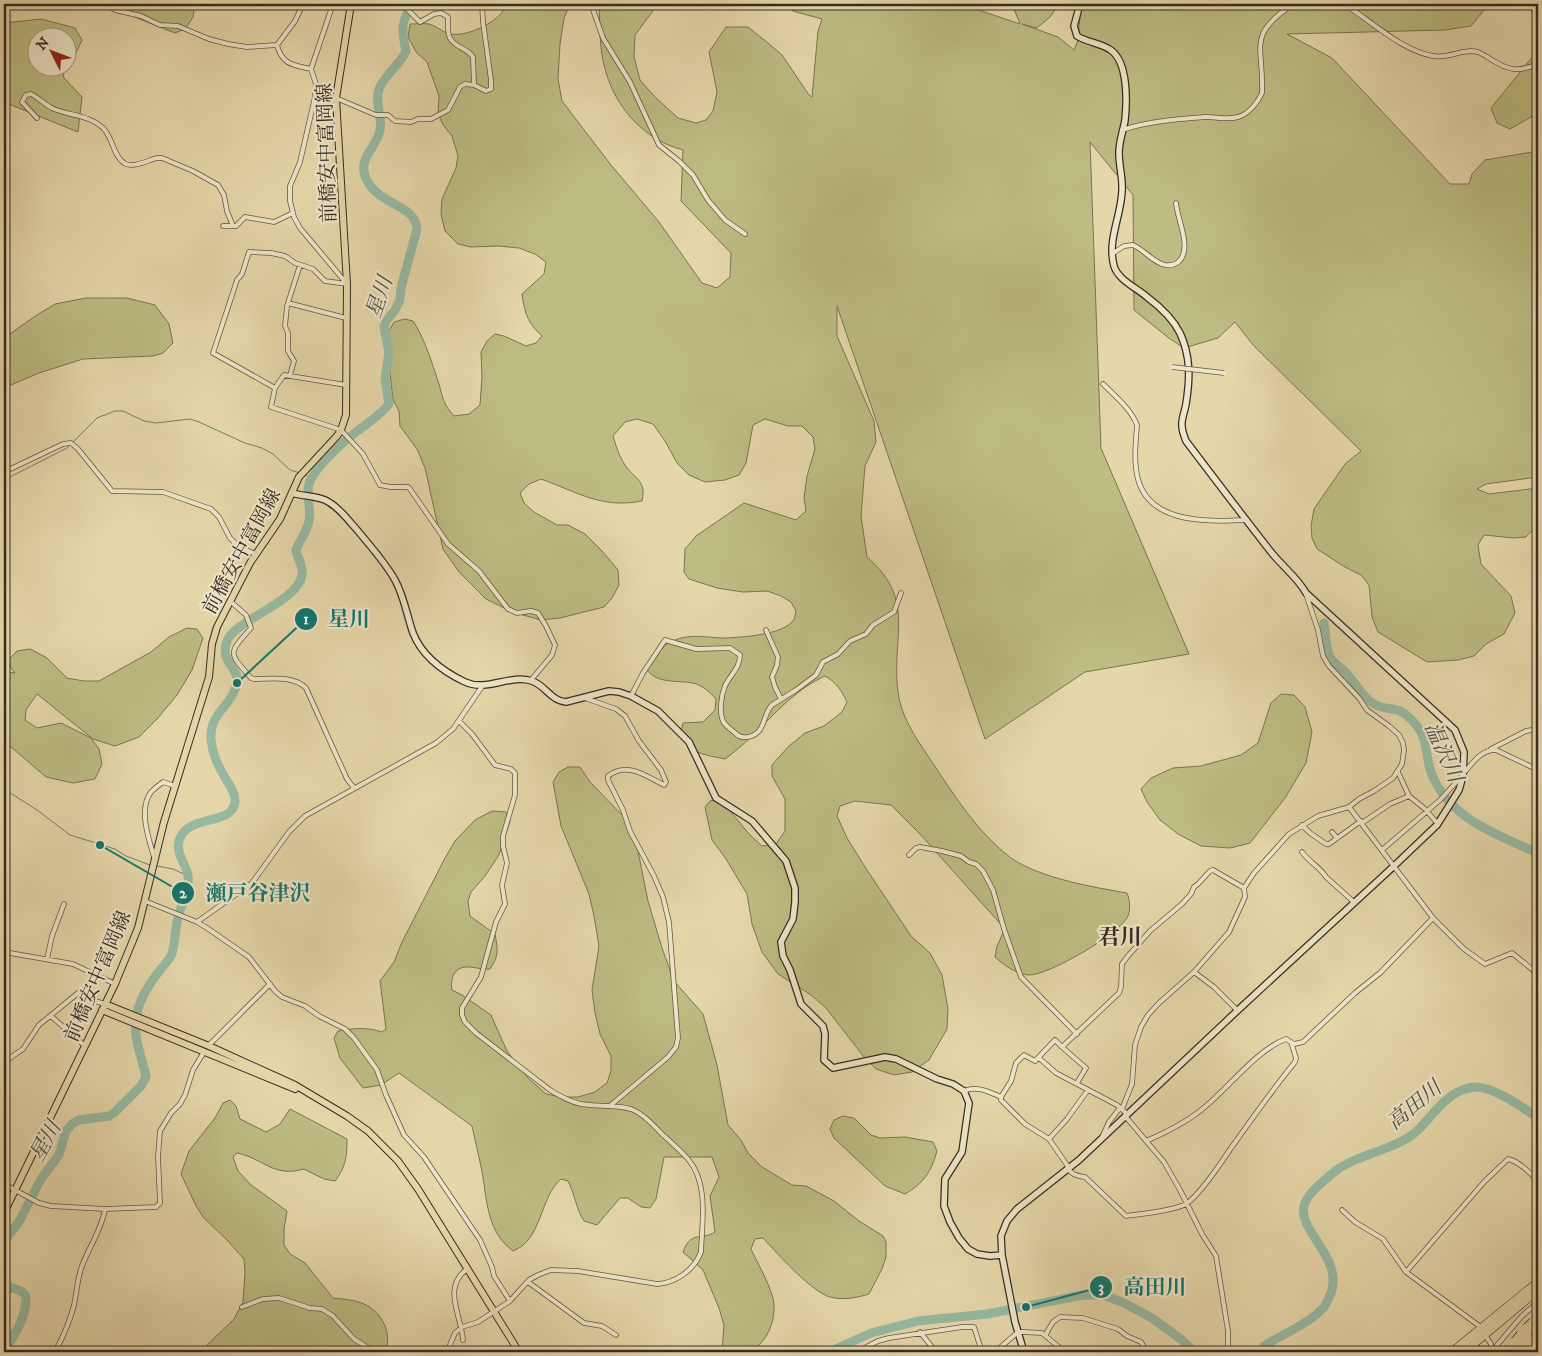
<svg xmlns="http://www.w3.org/2000/svg" width="1542" height="1356" font-family="'IM FELL DW Pica','Noto Serif JP',serif">
	<style>
		.green { fill: #bdbc83; stroke: #7a7453 }
		.lines { fill: none; stroke-linecap: round; stroke-linejoin: round }
		.stream { stroke: #708170; stroke-width: 1 }
		.river { stroke: #97baa3; stroke-width: 9 }
		.street-casing { stroke: #625745; stroke-width: 5.5 }
		.secondary-casing { stroke: #362c23; stroke-width: 8 }
		.primary-casing { stroke: #362c23; stroke-width: 8 }
		.highway-casing { stroke: #362c23; stroke-width: 9 }
		.street { stroke: #efe5c8; stroke-width: 4 }
		.secondary { stroke: #efe5c8; stroke-width: 5.5 }
		.primary { stroke: #e6d7aa; stroke-width: 6 }
		.highway { stroke: #e6d7aa; stroke-width: 8 }
		.rail { stroke: #362c23; stroke-width: 1; stroke-dasharray: 9 9; stroke-linecap: butt }
		.street-bridge-casing { stroke: #625745; stroke-width: 5.5; stroke-linecap: butt }
		.street-bridge { stroke: #efe5c8; stroke-width: 4 }
		.labels { text-anchor: middle; stroke-width: 4.5; stroke-linejoin: round; paint-order: stroke }
		.street-label { font-size: 20px; fill: #362c23; stroke: #efe5c8 }
		.water-label { font-size: 21px; font-style: italic; fill: #4e5043; stroke: #efe5c8 }
		.quarter-label { font-size: 22px; font-weight: bold; fill: #362c23; stroke: #efe5c8 }
		.leader { fill: none; stroke: #0f766e; stroke-width: 2 }
		.callout-dot { fill: #0f766e; stroke: #efe5c8; stroke-width: 2 }
		.mark-label { font-size: 15px; text-anchor: middle; font-weight: bold; fill: #fff }
		.callout-label { font-size: 21px; text-anchor: middle; font-weight: bold; fill: #0f766e; stroke: #efe5c8; stroke-width: 4.5; stroke-linejoin: round; paint-order: stroke }
	</style>
	<rect width="100%" height="100%" fill="#e6d7aa"/>
	<filter id="stains"><feTurbulence type="fractalNoise" baseFrequency=".004" numOctaves="4"/><feColorMatrix values="0 0 0 0 .2 0 0 0 0 .09 0 0 0 0 .02 0 0 0 .5 -.17"/></filter>
	<radialGradient id="worn" r=".72"><stop offset=".6" stop-color="#630" stop-opacity="0"/><stop offset="1" stop-color="#630" stop-opacity=".3"/></radialGradient>
	<path class="green" d="M102 4H195L193 17 185 29 175 33Z
		M506 4H570L564 18 560 44 558 79 562 101 611 165 659 222 702 283 717 288 730 277 731 253 681 201 683 150C644 140 615 107 605 69 599 48 600 25 599 4H658L635 35 634 57 640 80 655 97 678 118 696 123 706 120 713 111 717 92 709 52 726 27H748L768 43 782 55 809 95 812 97 818 31 822 19 793 11 782 4H961L1020 24 1012 4H1059L1050 17 1037 28 1022 24 1058 37 1074 50 1078 40 1081 4H1489L1471 26 1445 30 1287 34 1332 58 1450 184H1469L1472 174 1485 160 1538 151V477L1486 484 1477 489 1489 494 1538 488V524L1526 537 1514 538 1484 535 1478 545 1481 564 1511 596 1515 613 1504 634 1486 644 1474 656 1458 660 1427 662 1378 632 1372 617 1369 585 1361 575 1345 567 1317 549 1312 538 1311 526 1314 509 1345 464 1361 451 1254 346 1235 322 1218 338 1184 348 1170 339 1134 310 1133 195 1090 142 1101 448 1189 654 1085 672 985 739 837 306V336L874 421 876 442 865 466 861 516 867 557C917 600 891 637 898 691 901 719 919 742 934 765 956 798 979 834 1011 858 1040 878 1092 887 1127 893 1130 900 1131 911 1127 918 1117 935 1048 976 1028 975 1015 973 1005 966 995 957L997 946 1005 929 920 834 891 805 855 801 840 806 837 816 847 838 867 870 911 936 930 953 942 975 948 1009 947 1029 929 1060 912 1072 894 1075 876 1069 864 1057 826 1008 811 995 778 974 762 952 752 924 747 894 726 859 712 840 705 807 711 800 725 805 749 834 762 846 776 844 785 831V799L772 776V765L789 746 805 733 824 726 842 712 847 702C842 691 836 682 825 676 785 694 760 734 725 759 705 755 692 754 680 736L683 723 703 722 715 710 716 699C710 692 702 685 693 683 676 680 658 684 647 670 653 661 659 648 669 643 688 632 706 638 726 638 743 637 780 635 792 622 795 619 795 615 796 611L791 602 781 596 767 591 743 592 717 588 689 579 684 572 685 549 696 536 744 503 796 520 806 511 804 498 807 476 815 449 813 437 802 426H788L765 419 753 425 746 463 739 475 725 480 705 482 689 475 677 463 665 441 653 424 637 419 625 422 613 436C616 446 619 456 625 465 635 479 647 481 642 501 602 509 577 492 541 479L529 484 520 493 524 503 534 512 557 525H568L585 534 602 551 618 570 619 585 612 598 604 607 560 618 541 620 512 612 486 599 459 572 443 549 425 468 417 449 400 426 399 411 393 400 386 336 394 322 405 319 413 321C425 339 432 363 439 384 443 398 443 404 454 416L469 414 480 405 482 377 481 352 487 341 495 334 504 336 526 346 536 343 542 336C527 322 525 314 522 294L544 274 546 262 535 254 519 248 498 246 471 247 458 244 445 231 441 214 442 199 456 168 458 156 452 136 443 125 438 113 439 96 427 62 416 52 408 37 410 24C416 24 424 23 429 24 437 26 443 33 451 34 468 37 502 21 506 4Z
		M41 19 75 28 82 40 75 55 68 61V38H38V68H62L64 78 82 97 78 132 4 102V23Z
		M1538 50V108L1531 117 1510 129 1497 123 1491 108Z
		M86 298H127L155 305 169 324 173 343 163 353 153 356 83 359 39 373 4 388V338L37 315 55 304Z
		M187 628 197 629 203 638 192 670 177 695 157 719 139 737 115 746 93 739 37 694 26 710 25 720 37 728 61 723 91 738 99 749 102 764 95 779 73 783 46 777 4 741V671L15 673 11 668 9 659 17 651 30 649 47 658 67 678 84 681H99L151 652 169 637Z
		M1281 694 1294 695 1305 707 1312 732 1306 763 1285 798 1250 843 1230 848 1201 846 1178 834 1160 820 1147 802 1141 789 1151 778 1173 768 1201 766 1241 755 1258 743 1271 703Z
		M568 767H580L590 782 625 818 638 851 648 901 662 948 674 981 703 1014 717 1065 728 1125 741 1140 748 1153 762 1167 792 1185 806 1186 834 1201 859 1221 883 1236 886 1242V1257L882 1269 869 1294C857 1298 839 1301 827 1296 807 1287 778 1254 763 1238L755 1239 751 1249C758 1264 767 1279 772 1295 779 1314 768 1347 746 1352 739 1354 730 1352 722 1352L724 1325 719 1308 703 1270 683 1252C691 1230 701 1241 715 1232L710 1196 719 1177 712 1157H664L656 1199 650 1208 641 1207 628 1198H620L597 1225 584 1221C576 1209 575 1194 568 1181L561 1179C539 1198 543 1239 513 1251 487 1232 487 1201 482 1171 479 1156 475 1141 472 1126L399 1073 381 1085 363 1088 340 1058 334 1038 338 1031C353 1028 367 1027 382 1032L386 1029 380 981 394 962 402 942 445 858 455 841 475 820 492 811 506 812 510 821 499 855 485 876 471 892 468 901 470 916 495 934C498 950 499 956 490 969 482 970 476 967 469 967 454 966 450 979 452 990L462 995 491 1015 507 1051 527 1077 546 1094 561 1097H578L595 1092 607 1083 611 1071V1056L600 1034 595 1013 592 990 599 946 594 916 589 894 561 826 553 782 559 772Z
		M230 1100 236 1106 240 1119 266 1132 280 1124 290 1109 347 1139C347 1156 346 1167 335 1181L324 1179 304 1169C273 1178 263 1158 237 1153L233 1157 238 1171 251 1185 287 1211 284 1229V1245L290 1254 305 1263 333 1298C343 1299 355 1300 364 1304 382 1312 393 1334 385 1352H200L234 1319 243 1302 245 1273 244 1259 227 1240 204 1218 196 1206 181 1174 189 1151 215 1118 223 1103Z
		M843 1116 854 1118 871 1135 880 1138 905 1137 933 1142 937 1151C931 1172 924 1183 905 1194L885 1186 834 1138 830 1129 834 1120Z"/>
	<g class="lines">
		<path class="stream" d="M304 475 312 478
			M4 480 67 448 97 418 115 411H123L144 421 156 423 190 419 199 422 245 443 262 448 273 454 290 470 300 473
			M4 789 37 810 70 835 115 849 126 856 150 865
			M157 866 173 869 188 876"/>
		<path class="river" d="M1324 623C1326 633 1325 648 1330 657 1333 663 1342 668 1346 673 1356 683 1362 697 1374 704 1382 709 1392 708 1400 711 1406 714 1413 721 1417 726 1429 741 1425 761 1433 777 1451 819 1499 836 1538 853
			M4 1249 6 1239 20 1220 41 1179 59 1155 66 1131 72 1124 79 1120 109 1116 114 1113 141 1086 146 1077C142 1056 133 1039 136 1018 138 1002 148 986 157 974 162 968 167 962 171 956 175 946 175 933 177 922 179 911 184 901 187 890 188 885 189 880 188 875 185 862 173 850 181 836 193 814 233 826 235 801 235 790 228 784 223 774 217 764 212 751 211 739 209 712 234 705 237 682 240 668 219 663 227 641 235 620 298 602 302 575 304 567 297 557 296 550 300 540 307 532 309 521 312 508 304 492 311 479 320 462 347 438 363 427 373 419 381 414 389 404L385 379 389 352 384 327 386 321 395 310 400 300 401 288 417 229C415 211 399 208 386 199 372 191 358 175 366 158 370 149 378 141 380 130 383 116 374 103 379 89 385 74 400 65 406 51 401 27 401 26 411 4
			M4 1285 21 1291 26 1296C27 1316 15 1335 4 1351
			M829 1352 871 1333 918 1321 987 1314 1083 1295H1103L1122 1302 1152 1318 1182 1340 1195 1352
			M1262 1352 1264 1346C1281 1335 1312 1322 1324 1307 1327 1303 1329 1297 1331 1293 1344 1256 1294 1229 1305 1203 1308 1195 1313 1191 1319 1185 1326 1179 1334 1171 1343 1166 1366 1152 1398 1149 1418 1130 1435 1113 1448 1090 1474 1087 1493 1086 1522 1107 1538 1118"/>
		<g class="street-casing">
			<path id="street" d="M107 4 115 10 141 16 160 25 178 26 209 39 228 44 247 47 277 45C282 65 294 65 311 69
				M402 4 420 22 434 14 441 13 448 17C448 24 447 32 450 38 454 47 467 48 473 57L474 85
				M591 4 603 38 630 82 659 145 679 161 693 175 708 200 725 220 745 234
				M1344 4C1370 20 1402 51 1433 56 1449 59 1463 48 1478 52 1483 54 1487 57 1492 60 1510 71 1518 72 1538 64
				M277 45 295 21 303 4
				M336 98 376 115H388L395 121 411 122 418 119H431L448 110 460 87 465 84 474 85 486 91 491 89V80L483 22 482 4
				M37 118 22 102 26 95 31 94C39 98 45 105 54 109 71 116 90 115 104 129 113 139 113 155 124 163 133 169 148 160 157 158H162L193 171 218 185 224 195 227 211 233 226
				M1122 130C1149 121 1179 119 1207 117 1217 117 1228 120 1238 117 1249 114 1258 102 1262 93 1264 45 1246 36 1293 4
				M223 226H236L245 217 274 222 293 213
				M1112 254 1124 246 1133 245C1144 250 1151 260 1162 264 1167 266 1172 266 1177 263 1194 251 1177 219 1176 203
				M288 303 346 318
				M290 375 294 361 288 351V333L285 326 287 306 300 265
				M1103 384C1115 396 1131 409 1137 425 1136 440 1134 454 1136 468 1141 524 1204 522 1246 520
				M346 385 284 375 275 388 271 407 341 430 363 454 380 485 390 487H408L410 489 448 544 479 571 508 609 517 613 531 611 538 613 546 626 555 645 552 655 531 680
				M275 388 213 353 237 280 242 274 249 252 271 253 285 256 295 263 313 269 325 281 347 284 300 228 294 217 290 201V186L300 162 315 97 316 84 311 69 333 4
				M4 472 63 444 71 443 78 449 112 491 163 492 211 509 219 517 230 538 238 546 255 554
				M230 601 246 615 251 628C228 654 228 652 251 678L254 679C271 679 293 675 306 688L347 779 354 788
				M766 630 778 657 777 665 772 677 775 687 781 699
				M631 696 643 673 665 640 696 649 730 648 740 655C740 668 730 675 725 686 721 696 719 712 723 721 725 725 730 729 734 732 738 736 741 738 748 737 766 734 762 715 772 705L796 690 816 675 823 662 838 654 850 641 866 634 873 625 894 612 901 593
				M585 698 616 709 625 716 639 741 661 770 666 782 664 785C646 776 627 761 608 776V780L623 810 630 831 654 876 663 897 669 922 678 1038 676 1047 668 1057 611 1105
				M1491 749 1526 731 1538 729
				M1398 772 1409 796 1425 809 1438 824
				M1463 774C1472 764 1481 749 1496 750L1538 770
				M1349 807 1433 918 1464 949 1485 964 1512 953 1538 974
				M1362 823 1390 804 1409 796
				M1302 825 1310 833 1326 844H1329L1361 821
				M1332 832 1337 838
				M1382 850 1440 800 1461 777
				M1302 852C1309 862 1320 867 1326 877L1355 903
				M909 855 916 848 920 847 942 851 961 856 969 862 976 864 983 871 993 890 1004 929 1021 977 1077 1034
				M154 857C149 840 138 809 151 792 155 788 159 785 163 782L175 786
				M145 901 197 922 207 928 249 957 275 991 282 997 305 1006 319 1016 345 1029 354 1038 377 1070 386 1095 404 1135 424 1157 480 1240 492 1267 494 1276 510 1301
				M197 922 252 883 289 832 305 816 436 743 453 729 483 685
				M4 952 73 964 115 984
				M47 959 52 936 64 904
				M1194 972 1214 987 1238 1011
				M87 989 95 1001 105 1004
				M51 1016 85 1046
				M208 1046 270 984
				M1062 1047 1086 1068 1077 1083
				M1039 1058 1056 1073 1117 1105 1127 1114
				M4 1065 10 1058 23 1049 39 1025 78 993 87 989 96 976
				M964 1091C976 1085 989 1092 1001 1097V1100L1025 1124 1049 1139 1067 1165C1069 1174 1077 1176 1085 1177L1126 1216C1141 1214 1173 1211 1186 1204 1201 1194 1221 1163 1231 1148 1252 1119 1272 1090 1295 1062L1296 1058 1291 1042
				M1001 1097 1011 1081 1016 1063 1024 1055 1035 1061 1055 1040 1062 1047 1119 993 1121 987 1122 964 1128 956 1150 931 1182 904 1191 894 1194 887 1198 884 1210 871 1213 870 1244 888
				M1122 1109 1132 1084 1135 1045 1141 1027 1148 1015 1159 1003 1194 972 1229 932 1245 897 1244 888 1254 873 1289 834 1318 816 1349 807 1359 799 1374 791 1393 778 1402 764 1404 750 1403 743 1399 735 1389 726 1367 710 1359 698 1329 666 1323 656 1318 630 1306 594
				M1125 1116 1164 1162 1180 1190 1202 1234 1216 1256 1228 1331V1345L1226 1352
				M1102 1137 1109 1122 1120 1108
				M1049 1139 1067 1119 1088 1090
				M1146 1141C1167 1132 1189 1121 1206 1106 1229 1087 1258 1049 1286 1039L1294 1044 1303 1042 1355 993 1380 973 1433 918
				M4 1184 39 1203 51 1206 105 1209
				M1342 1210 1355 1222 1383 1239 1406 1272 1482 1328
				M1406 1272 1484 1182 1508 1159C1520 1162 1530 1173 1538 1181
				M528 1282 584 1323 602 1326 616 1335
				M242 1307 263 1299 279 1298 310 1308 322 1309 333 1316 354 1339 375 1352
				M920 1332 936 1352
				M1534 1334 1538 1338
				M1485 1335 1491 1344V1351
				M1046 1336 1047 1332 1053 1322 1060 1317 1083 1318 1118 1329 1127 1336 1141 1342 1147 1352
				M463 1340C461 1314 442 1288 467 1269
				M912 1350 914 1352
				M1492 1351 1522 1316 1538 1302
				M55 1352C63 1337 70 1321 74 1305 77 1292 77 1279 82 1266 89 1247 102 1229 105 1209L156 1207 160 1203 158 1157 160 1131 171 1113 180 1104 185 1095 193 1070 204 1052
				M447 1352 455 1333 462 1327 478 1322 510 1301 529 1280 538 1275 551 1270 578 1271 657 1284C676 1283 694 1270 701 1252 702 1223 709 1183 688 1159 681 1151 672 1143 663 1135 654 1126 644 1114 631 1109 614 1104 598 1107 581 1104 570 1102 560 1096 550 1090L476 1033 465 1022 462 1015V1008L481 977 496 922 505 904 502 885 507 863 503 846V836L515 795V773L511 769 495 765 472 734 459 721
				M857 1352 878 1341 889 1338 962 1327H974L982 1352
				M995 1352 1018 1332H1023L1042 1333 1065 1352"/>
		</g>
		<g class="secondary-casing">
			<path id="secondary" d="M292 493C302 496 315 496 325 500 338 506 349 521 358 531 371 547 385 562 395 580 404 596 407 616 413 633 422 656 444 672 465 682 487 692 509 674 532 681 545 685 551 701 566 702L609 691 619 692 631 696 658 711 689 742 716 798 752 821 786 861 795 888V902L793 919 781 942 783 956 790 970 801 1004 823 1026 825 1034 824 1060 833 1068 885 1057 896 1059 937 1079 953 1084 964 1091 969 1103 962 1152 945 1179 944 1206 950 1222 959 1238 968 1249 977 1254 990 1256 1002 1255
				M1024 1352 1015 1322 1002 1255 1001 1236 1007 1221 1017 1209 1079 1160 1237 1011 1394 866 1437 825 1459 790 1463 776 1464 752 1455 730 1306 593C1298 578 1282 566 1271 552 1242 515 1214 478 1186 441 1184 436 1182 431 1182 426 1181 419 1185 411 1186 404 1190 379 1191 357 1180 333 1173 319 1159 306 1147 297 1137 288 1118 280 1114 266 1107 240 1121 217 1122 191 1123 179 1119 166 1119 153 1119 141 1123 132 1125 120 1127 101 1128 64 1112 51 1102 43 1088 43 1077 36L1074 26 1080 4"/>
		</g>
		<g class="primary-casing">
			<path id="primary" d="M105 1004 209 1046 295 1085 347 1116 368 1131 398 1161 418 1189 519 1352
				M102 1010 295 1089
				M4 1213 115 984 138 928 164 822 209 677 212 644 217 627 250 563 280 519 299 477 337 436 341 430 346 415 347 284 336 98 351 4"/>
		</g>
		<g class="highway-casing">
			<path id="highway" d="M1452 1352 1538 1282
				M1464 1352 1538 1290"/>
		</g>
		<use href="#street" class="street"/>
		<use href="#secondary" class="secondary"/>
		<use href="#primary" class="primary"/>
		<use href="#highway" class="highway"/>
		<path class="rail" d="M1500 1352 1522 1326 1538 1311"/>
		<g class="street-bridge-casing">
			<path id="street-bridge" d="M1172 367 1224 373"/>
		</g>
		<use href="#street-bridge" class="street-bridge"/>
	</g>
	<g class="labels">
		<g class="street-label">
			<text transform="translate(326 153) rotate(-92)" y="7">前橋安中富岡線</text>
			<text transform="translate(241 551) rotate(-61)" y="7">前橋安中富岡線</text>
			<text transform="translate(97 976) rotate(-67)" y="7">前橋安中富岡線</text>
		</g>
		<g class="water-label">
			<text transform="translate(379 297) rotate(-71)" y="7">星川</text>
			<text transform="translate(1444 752) rotate(66)" y="7">温沢川</text>
			<text transform="translate(1414 1105) rotate(-40)" y="7">高田川</text>
			<text transform="translate(45 1141) rotate(-61)" y="7">星川</text>
		</g>
		<g class="quarter-label">
			<text x="1120" y="944">君川</text>
		</g>
	</g>
	<path class="leader" d="M237 683L306 619M100 845L183 893M1026 1307L1101 1287"/>
	<g class="callout-dot">
		<circle cx="237" cy="683" r="5"/>
		<circle cx="100" cy="845" r="5"/>
		<circle cx="1026" cy="1307" r="5"/>
		<circle cx="306" cy="619" r="12"/>
		<circle cx="183" cy="893" r="12"/>
		<circle cx="1101" cy="1287" r="12"/>
	</g>
	<g class="mark-label">
		<text x="306" y="624">1</text>
		<text x="183" y="898">2</text>
		<text x="1101" y="1292">3</text>
	</g>
	<g class="callout-label">
		<text x="349" y="626">星川</text>
		<text x="258" y="900">瀬戸谷津沢</text>
		<text x="1155" y="1294">高田川</text>
	</g>
	<rect width="1542" height="1356" fill="none" stroke="#e6d7aa" stroke-width="20"/>
	<rect x="5" y="5" width="1532" height="1346" fill="none" stroke="#362c23" stroke-width="2.5"/>
	<rect x="10" y="10" width="1522" height="1336" fill="none" stroke="#362c23"/>
	<g transform="translate(52 52) rotate(312)"><circle r="24" fill="#efe5c8" stroke="#a59b86"/>
	<path d="M0-4L9 19L0 12L-9 19Z" fill="#8f2418"/>
	<text y="-8" font-size="14" font-weight="bold" text-anchor="middle" fill="#362c23">N</text>
	</g>
	<rect width="100%" height="100%" filter="url(#stains)"/>
	<rect width="100%" height="100%" fill="url(#worn)"/>
</svg>
